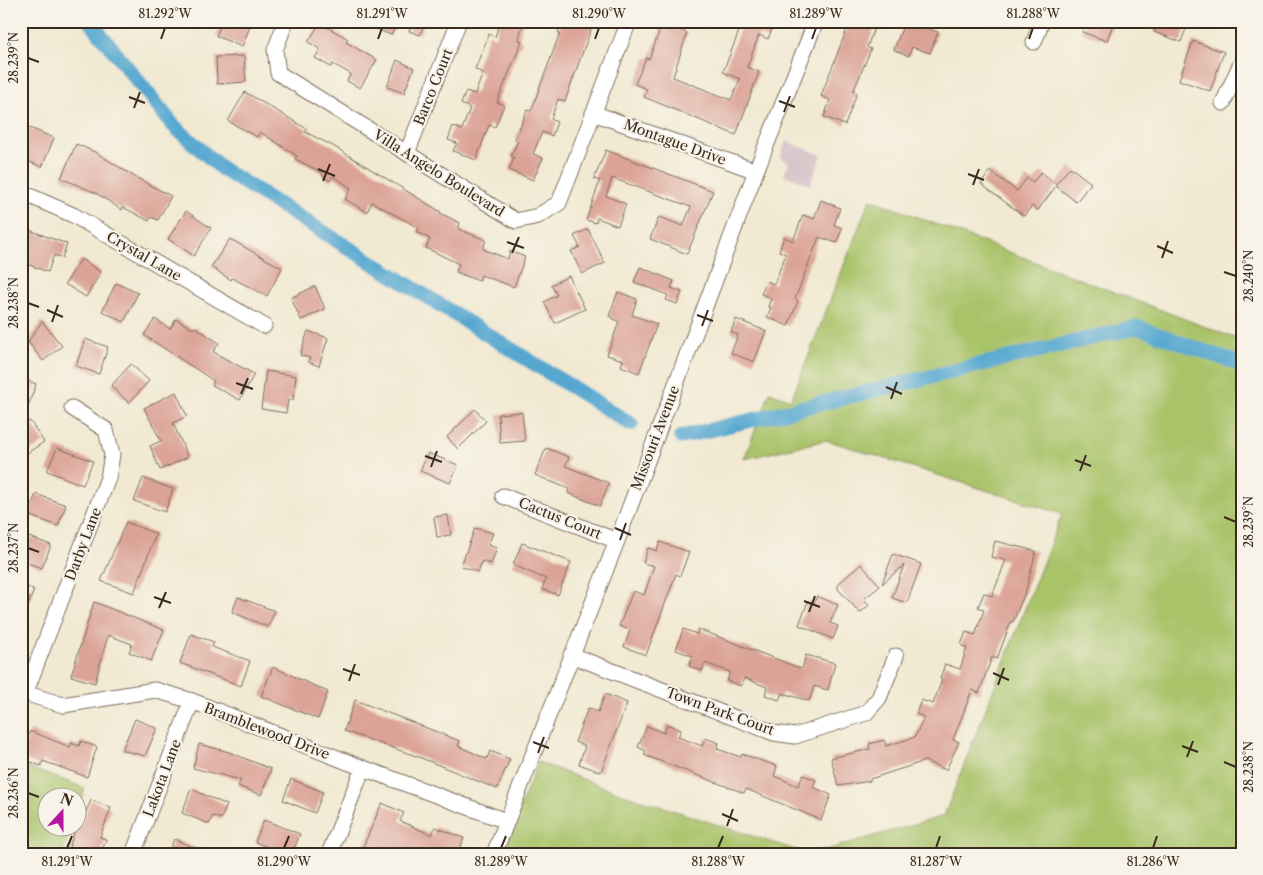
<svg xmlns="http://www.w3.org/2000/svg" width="1263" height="875" font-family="'Libre Caslon Text',serif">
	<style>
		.industrial { fill: #d2bdc5 }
		.green { fill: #a9c369; stroke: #727644 }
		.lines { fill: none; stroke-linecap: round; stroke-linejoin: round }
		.canal { stroke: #55a7d0; stroke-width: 15 }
		.building { fill: #dba396 }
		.minor-casing { stroke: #7b6d5d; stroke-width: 17 }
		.minor { stroke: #fff; stroke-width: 15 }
		.ticks { fill: none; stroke: #3b2a1e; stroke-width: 2 }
		.labels { text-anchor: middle; stroke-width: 4.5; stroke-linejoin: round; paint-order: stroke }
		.street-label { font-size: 14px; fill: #3b2a1e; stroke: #f7f3e8 }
		.neatline { fill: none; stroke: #3b2a1e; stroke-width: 2 }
		.ticks-label { font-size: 12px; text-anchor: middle; fill: #3b2a1e }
	</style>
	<rect width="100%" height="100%" fill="#f7f3e8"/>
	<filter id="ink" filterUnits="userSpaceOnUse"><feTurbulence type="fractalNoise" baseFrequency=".02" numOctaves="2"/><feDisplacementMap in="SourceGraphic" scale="10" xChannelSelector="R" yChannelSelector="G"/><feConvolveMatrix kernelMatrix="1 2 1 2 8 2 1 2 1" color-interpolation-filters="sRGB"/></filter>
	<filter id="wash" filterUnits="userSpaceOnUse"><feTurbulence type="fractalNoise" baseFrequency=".0096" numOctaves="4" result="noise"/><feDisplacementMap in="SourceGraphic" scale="20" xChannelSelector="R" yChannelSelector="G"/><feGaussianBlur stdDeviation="1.12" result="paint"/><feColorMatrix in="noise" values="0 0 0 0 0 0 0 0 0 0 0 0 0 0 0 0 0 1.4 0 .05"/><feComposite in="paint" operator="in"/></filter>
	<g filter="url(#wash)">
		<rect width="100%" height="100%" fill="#f1e9d2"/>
		<path class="industrial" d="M786 141 822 155 810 185 784 175 789 162 780 158Z"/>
		<path class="green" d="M870 199 1242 341V854H812L944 816 1062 514 826 440 744 459 770 392 791 400Z
			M538 762 620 793 808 854H502Z
			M21 765 85 788 78 811V798H48V828H72L62 854H21Z"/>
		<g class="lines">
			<path class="canal" d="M90 21 173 125 222 169 631 424
				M681 437 1137 327 1242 365"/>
		</g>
		<g id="blocks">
			<path class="building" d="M222 21H252L242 47 216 36Z
				M357 21H399L391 35Z
				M413 21H425L420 35 409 31Z
				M500 21H523L519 40 522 41 497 102 504 105 495 127 489 125 476 160 453 151 457 143 448 140 453 126 462 130 470 108 461 104 466 91 475 94 483 73 475 69 489 34 495 37Z
				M562 21H594L565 101 558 99 551 119 557 122 552 136 542 132 533 154 543 158 533 180 509 170 514 158 511 156 518 141 515 140 527 110 531 111 560 33 558 32Z
				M743 21H768L774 24 768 39 759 35 747 67 759 72 736 135 644 97 647 89 635 84 646 58 649 59 662 24 687 33 673 77 731 100 740 79 723 72Z
				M850 21H877L867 47 871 49 853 92 857 93 845 125 824 117 830 100 821 96Z
				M905 21 938 32 930 53 912 47 909 56 894 50Z
				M1086 21H1114L1107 41 1082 32Z
				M1158 21H1189L1181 42 1154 32Z
				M320 23 348 39 346 42 377 60 360 88 347 81 351 74 333 64 331 67 315 58 320 49 308 42Z
				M1193 41 1224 52 1210 91 1179 80Z
				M244 56 246 82 217 84 216 57Z
				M397 60 414 68 404 93 387 87Z
				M245 92 307 129 305 132 333 146 441 212 440 213 460 223 458 229 486 240 483 249 508 259 510 251 525 257 514 287 481 275 479 281 456 272 459 264 426 248 430 239 417 232 419 228 372 202 367 212 345 199 351 188 333 176 330 181 322 175 323 173 295 159 297 156 260 132 257 137 228 121Z
				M25 126 54 138 42 167 21 158V135Z
				M76 144 95 152 135 177 171 196 158 220 151 217 149 221 123 207 122 210 96 193 61 178Z
				M606 150 713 191 687 254 650 239 659 217 683 226 691 207 612 178 606 196 626 204 618 226 597 218 596 223 586 220 600 181 594 179Z
				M1070 167 1091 183 1076 202 1056 186 1038 210 1032 206 1024 216 981 184 990 171 1017 191 1027 178 1033 182 1041 172 1056 184Z
				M821 200 840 208 834 225 842 228 837 243 819 237 795 299 798 301 788 326 767 317 771 308 768 307 771 298 761 294 767 281 774 284 786 254 779 251 784 237 793 241 803 215 814 219Z
				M186 211 211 228 194 256 168 239Z
				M21 227 67 244 62 258 54 255 48 272 21 262Z
				M588 229 605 263 582 274 571 251 580 247 574 236Z
				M230 239 282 268 267 296 232 278 231 280 211 267Z
				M81 259 101 272 86 297 65 284Z
				M640 267 674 281 671 288 682 292 677 304 666 300 668 295 634 282Z
				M569 276 585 309 555 323 544 302 557 295 551 285Z
				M116 283 138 293 124 322 102 311Z
				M315 286 325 309 301 320 291 298Z
				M618 292 637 299 632 315 657 324 639 373 621 366 623 360 607 355 619 322 609 316Z
				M155 319 170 329 176 319 193 329 195 327 219 343 213 352 254 374 240 400 212 385 214 381 144 335Z
				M736 319 766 331 754 362 731 353 738 335 731 332Z
				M42 321 62 346 43 361 28 342Z
				M308 331 328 338 319 366 308 362 310 358 300 355Z
				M85 339 108 347 99 374 76 366Z
				M131 364 149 381 129 403 111 386Z
				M266 371 296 376 293 400H288L286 413 261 409Z
				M21 378 36 384 23 421H21Z
				M176 392 187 416 173 423 188 457 160 470 150 446 161 441 144 408Z
				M475 409 486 421 458 449 447 437Z
				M522 412 525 441 500 443 498 414Z
				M30 421 44 442 21 457V427Z
				M57 448 93 461 83 485 47 471Z
				M546 448 569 457 565 466 609 483 600 506 568 493 569 489 535 475Z
				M428 453 458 465 450 483 420 471Z
				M143 478 173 489 165 512 134 501Z
				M36 494 66 505 58 526 22 513 26 502 32 504Z
				M448 515 451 535 437 537 434 517Z
				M126 522 156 534 134 593 101 581Z
				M475 528 493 533 488 545 497 548 491 564 482 561 478 572 461 566Z
				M21 534 51 545 42 568 21 561Z
				M995 541 1036 551 1026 590 1013 622 1011 621 997 659 992 657 979 693 972 690 953 740 959 742 946 770 925 761 870 779V781L838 786 831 758 870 749 869 744 884 740 886 746 915 737 924 717 916 714 921 700 933 704 942 680 940 679 945 664 960 669 967 648 961 645 966 632 975 635 984 610 978 607 984 593 992 596 1006 560 991 557Z
				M660 542 689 552 680 576 676 574 646 655 624 647 630 630 619 626 633 591 644 595 654 566 643 563 648 548 657 551Z
				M522 543 571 562 558 595 542 589 546 579 513 565Z
				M893 554 921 564 907 603 892 598 904 565 882 584Z
				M861 564 880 586 864 599 869 605 860 613 838 589V584Z
				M21 584 34 590 22 621H21Z
				M817 596 838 605 830 623 838 626 833 639 799 625 808 601 814 603Z
				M238 597 275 611 268 627 232 612Z
				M94 602 164 630 151 661 129 652 132 644 108 635 95 683 71 676Z
				M683 629 697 634 698 629 802 669 806 655 835 663 828 690 814 686 809 701 782 693 779 700 765 695 767 687 744 678 741 686 727 681 730 672 705 663 702 671 689 666 693 656 676 650Z
				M191 634 214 642 212 647 250 661 241 686 180 663Z
				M273 667 328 692 318 719 261 696Z
				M605 694 627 703 601 772 579 764 585 746 575 742 588 708 598 712Z
				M355 700 460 741 458 746 487 759 490 751 510 759 497 789 419 757 344 731Z
				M135 719 157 728 145 756 122 750Z
				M667 724 681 730 678 737 702 746 705 738 719 743 717 749 741 757 742 754 777 766 774 776 798 786 803 775 816 780 813 787 831 795 821 820 746 789 744 793 644 755 646 751 638 747 647 726 664 733Z
				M30 731 70 747 71 743 79 746 81 741 97 747 87 777 43 761 41 766 21 758Z
				M199 744 229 752 271 769 261 795 238 786 241 780 193 768Z
				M291 779 323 792 315 813 283 800Z
				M191 789 227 805 221 819 213 816 209 824 182 813Z
				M91 800 111 808 100 837 106 839 101 854H77L68 850 76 828 79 829Z
				M382 803 404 813 400 821 432 835 435 827 464 838 458 854H360Z
				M264 820 300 834 292 854H284L255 842Z
				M174 839 209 854H168Z"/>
		</g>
	</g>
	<g filter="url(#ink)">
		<use href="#blocks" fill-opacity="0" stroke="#7b6d5d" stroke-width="1"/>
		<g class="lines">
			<g class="minor-casing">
				<path id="minor" d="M286 21 275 50 278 73 516 221 538 216 559 203 629 21
					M1034 42 1042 21
					M1223 103 1242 61
					M593 113 756 171
					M407 153 459 21
					M21 192 73 215 264 326
					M503 496 617 541
					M571 655 774 733 795 736 866 713 879 698 896 656
					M21 692 63 705 155 690 192 701 363 768 506 821
					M25 694 108 478 112 455 106 430 72 408
					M133 854 192 701
					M329 854 363 768
					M494 854 617 541 756 171 816 21"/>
			</g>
			<use href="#minor" class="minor"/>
		</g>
	</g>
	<path class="ticks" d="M161 39 165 28M378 39 382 28M595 39 599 28M812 39 816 28M1029 39 1033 28M28 58 39 62M129 97 145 103M779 101 795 107M134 108 140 92M784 112 790 96M318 169 335 176M968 174 984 180M323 181 330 164M973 185 979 169M507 242 524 248M1157 246 1173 253M512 253 519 237M1162 258 1168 241M1224 272 1236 276M28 303 39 307M47 310 63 317M697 315 713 321M52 322 58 305M702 326 708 310M236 383 253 389M886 387 902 394M241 394 248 378M891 399 897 382M425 456 442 462M1075 460 1091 466M431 467 437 451M1080 471 1086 455M1224 517 1236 522M615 528 631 535M620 540 626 523M28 548 39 552M154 597 171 603M804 601 820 607M159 608 166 592M809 612 815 596M343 669 360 675M993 673 1009 680M349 681 355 664M998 685 1004 668M533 742 549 748M1182 746 1198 752M538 753 544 737M1187 757 1193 741M1224 762 1236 767M28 793 39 797M722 814 738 821M727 826 733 809M67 848 72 836M284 848 289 836M501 848 506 836M718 848 723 836M936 848 940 836M1153 848 1157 836"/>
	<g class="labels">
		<g class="street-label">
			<text transform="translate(433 87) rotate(-68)" y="5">Barco Court</text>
			<text transform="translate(675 142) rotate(20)" y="5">Montague Drive</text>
			<text transform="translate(439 173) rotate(32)" y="5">Villa Angelo Boulevard</text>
			<text transform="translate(144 256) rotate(30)" y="5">Crystal Lane</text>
			<text transform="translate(655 438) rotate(-69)" y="5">Missouri Avenue</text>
			<text transform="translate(560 518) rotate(22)" y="5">Cactus Court</text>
			<text transform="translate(83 544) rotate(-69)" y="5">Darby Lane</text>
			<text transform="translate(720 711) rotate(20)" y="5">Town Park Court</text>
			<text transform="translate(267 731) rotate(21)" y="5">Bramblewood Drive</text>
			<text transform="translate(162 778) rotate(-69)" y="5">Lakota Lane</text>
		</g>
	</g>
	<rect width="1263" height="875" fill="none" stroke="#f7f3e8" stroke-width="55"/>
	<g transform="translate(62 812) rotate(21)"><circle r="24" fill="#f7f3e8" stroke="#aca397"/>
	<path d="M0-4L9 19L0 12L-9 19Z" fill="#b5179e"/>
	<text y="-8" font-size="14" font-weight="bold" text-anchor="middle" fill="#3b2a1e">N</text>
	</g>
	<rect x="28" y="28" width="1208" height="820" class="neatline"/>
	<g class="ticks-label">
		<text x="165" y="18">81.292°W</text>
		<text x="382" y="18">81.291°W</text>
		<text x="599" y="18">81.290°W</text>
		<text x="816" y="18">81.289°W</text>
		<text x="1033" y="18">81.288°W</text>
		<text transform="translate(14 58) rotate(-90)" y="4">28.239°N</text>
		<text transform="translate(1249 276) rotate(-90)" y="4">28.240°N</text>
		<text transform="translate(14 303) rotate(-90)" y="4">28.238°N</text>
		<text transform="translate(1249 522) rotate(-90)" y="4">28.239°N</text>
		<text transform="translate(14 548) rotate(-90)" y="4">28.237°N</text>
		<text transform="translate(1249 767) rotate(-90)" y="4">28.238°N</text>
		<text transform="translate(14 793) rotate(-90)" y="4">28.236°N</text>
		<text x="67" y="866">81.291°W</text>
		<text x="284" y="866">81.290°W</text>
		<text x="501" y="866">81.289°W</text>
		<text x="718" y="866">81.288°W</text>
		<text x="936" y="866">81.287°W</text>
		<text x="1153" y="866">81.286°W</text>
	</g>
</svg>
